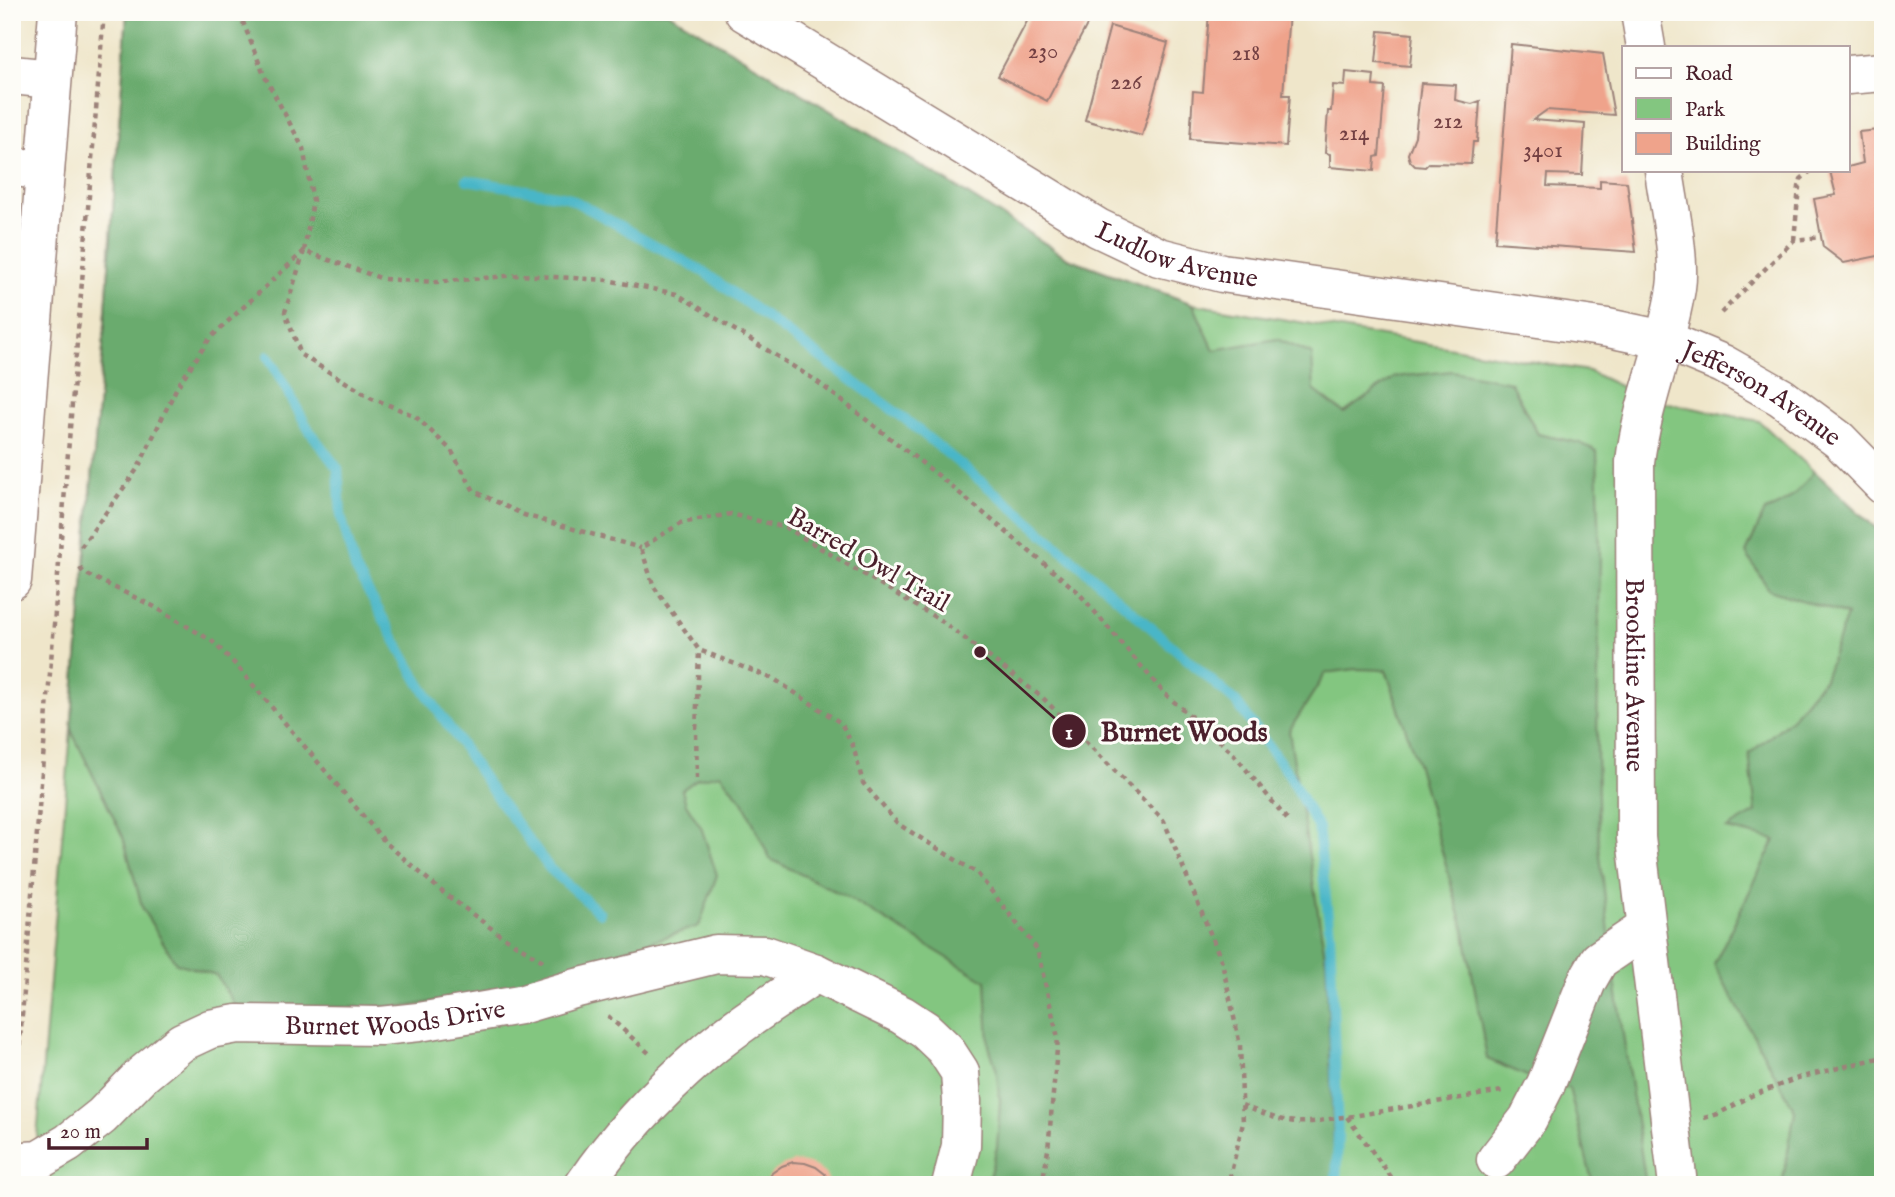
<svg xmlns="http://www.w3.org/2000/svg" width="1895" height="1197" font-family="'IM FELL English',serif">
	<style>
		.green { fill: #83c680; stroke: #667256; stroke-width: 2 }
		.forest { fill: #6aab6e; stroke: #5a654c; stroke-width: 2 }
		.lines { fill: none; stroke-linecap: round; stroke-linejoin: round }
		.stream { stroke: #4ab6c7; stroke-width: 10 }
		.building { fill: #efa38b }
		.minor-casing { stroke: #9c827a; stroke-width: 41 }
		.major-casing { stroke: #9c827a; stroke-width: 41 }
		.path { stroke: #9c827a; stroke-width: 4.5; stroke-dasharray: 5 5; stroke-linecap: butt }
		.minor { stroke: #fff; stroke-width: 38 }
		.major { stroke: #fff; stroke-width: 38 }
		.labels { text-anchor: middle; stroke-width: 6; stroke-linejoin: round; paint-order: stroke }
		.number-label { font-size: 23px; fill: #734043 }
		.street-label { font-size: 26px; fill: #4a1f2b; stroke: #fdfcf7 }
		.leader { fill: none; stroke: #4a1f2b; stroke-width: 2.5 }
		.callout-dot { fill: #4a1f2b; stroke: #fdfcf7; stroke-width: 2.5 }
		.mark-label { font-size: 21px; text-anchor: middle; font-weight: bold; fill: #fff }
		.callout-label { font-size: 28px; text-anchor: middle; font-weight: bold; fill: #4a1f2b; stroke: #fdfcf7; stroke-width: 6; stroke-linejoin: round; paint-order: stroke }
	</style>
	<rect width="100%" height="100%" fill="#fdfcf7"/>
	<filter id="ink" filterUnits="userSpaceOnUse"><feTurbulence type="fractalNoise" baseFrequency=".0143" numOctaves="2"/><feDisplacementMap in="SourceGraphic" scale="14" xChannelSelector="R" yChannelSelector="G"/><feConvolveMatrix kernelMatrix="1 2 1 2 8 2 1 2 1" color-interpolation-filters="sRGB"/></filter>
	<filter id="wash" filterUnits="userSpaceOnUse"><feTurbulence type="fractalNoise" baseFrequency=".00686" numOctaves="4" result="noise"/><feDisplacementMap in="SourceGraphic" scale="28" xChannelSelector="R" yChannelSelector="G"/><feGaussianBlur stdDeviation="1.57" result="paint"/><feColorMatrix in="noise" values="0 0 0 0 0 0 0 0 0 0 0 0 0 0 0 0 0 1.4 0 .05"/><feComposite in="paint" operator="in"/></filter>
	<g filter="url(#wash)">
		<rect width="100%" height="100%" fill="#efe6ca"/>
		<path class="green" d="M127 12H667L948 182 1068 258 1193 304 1588 371 1647 399 1759 421 1883 535V1185H33L105 324Z"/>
		<path class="forest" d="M127 12H667L948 182 1068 258 1193 304 1214 350 1277 339 1312 354 1314 390 1344 413 1395 377 1452 371 1510 382 1538 434 1580 443 1597 451 1600 552 1597 746 1599 846 1613 968 1646 1185H1593L1569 1088 1546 1084 1487 1059 1465 933 1418 766 1386 670 1356 669 1326 673 1289 731 1326 962 1334 1154 1338 1185H987L997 1147 1000 1101 996 1068 989 1046 986 981 845 896 770 859 744 803 720 774 697 779 682 790 686 804 701 827 717 875 699 926 508 988 411 1006 238 1010 216 975 176 963 143 910 123 837 71 730 105 324Z
			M1814 471 1883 535V1185H1782L1795 1111 1714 964 1775 840 1727 829 1756 812 1749 754 1790 720 1824 679 1847 615 1769 590 1746 553 1765 511C1789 504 1800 490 1814 471Z"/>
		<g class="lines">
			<path class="stream" d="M467 180 567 197 704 272 905 419 1021 514 1236 702 1288 773 1318 828 1330 933 1338 1134 1336 1185
				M268 356 309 430 338 469 341 516 355 568 420 684 493 792 550 869 600 913"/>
		</g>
		<g id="blocks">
			<path class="building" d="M1032 12H1066L1088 23 1047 101 998 76Z
				M1209 12H1289L1283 95H1290L1286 146 1190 139 1193 91 1203 92Z
				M1110 26 1168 43 1142 136 1085 120Z
				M1379 31 1413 34 1410 66 1376 63Z
				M1511 44 1603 54 1614 115 1547 110 1533 120 1585 124 1582 175 1548 174 1547 186 1600 188V180L1627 182 1636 252 1495 242Z
				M1346 72 1374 75 1373 86 1385 87 1379 156 1375 157 1374 171 1330 167V154L1325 153 1328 111H1331L1333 85 1345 86Z
				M1421 83 1456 85 1455 100 1472 104 1480 101 1477 142H1473L1471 164 1429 163 1425 167 1415 166 1410 161 1408 154 1415 136Z
				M1878 130 1883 147V255L1844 263 1823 247 1814 199 1836 195 1830 171 1848 170V167L1863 163 1859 132Z
				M793 1162 805 1163 816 1167 825 1174 830 1185H765L772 1173 782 1166Z"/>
		</g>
	</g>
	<g filter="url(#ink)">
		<use href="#blocks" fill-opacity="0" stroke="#9c827a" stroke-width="2"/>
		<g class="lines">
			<g class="minor-casing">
				<g id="minor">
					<path id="s1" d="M744 12 1098 228 1159 257 1222 273 1608 328 1665 340 1723 364 1781 397 1839 440 1883 485"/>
					<path d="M1640 12 1646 47"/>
					<path d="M12 75 52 79"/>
					<path d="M1848 75 1883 72"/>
					<path d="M12 167 45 170"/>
					<path id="s2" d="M1664 170C1668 204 1681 255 1676 288 1667 347 1642 402 1635 462L1636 838 1678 1185"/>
					<path d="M1496 1160 1528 1119 1546 1084 1587 981 1599 960 1646 928"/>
					<path id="s3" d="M12 1162 39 1160 68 1143 102 1116 142 1075 182 1042 210 1029 237 1024 381 1026 419 1022 520 1005 577 988 716 954 765 955 816 973 902 1015 925 1030 945 1049 960 1072 962 1101 961 1146 951 1185"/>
					<path d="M584 1185C617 1136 658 1093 703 1054 737 1024 778 1000 816 973"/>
				</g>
			</g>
			<g class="major-casing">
				<path id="major" d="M12 580 58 12"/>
			</g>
			<path class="path" d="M239 12 264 75 303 148 313 201 304 251 383 279 436 282 519 275 607 280 677 294 815 380 939 476 1077 591 1165 694 1231 751 1290 823
				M1794 240 1799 187 1801 179 1812 170
				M304 251 285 312 301 355 372 398 415 416 451 450 474 491 524 515 641 548
				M1721 313 1794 240 1821 237
				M81 547 138 468 177 387 210 338 304 251
				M80 568 84 573 153 606 212 641 238 667 385 842 440 890 499 934 543 961
				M697 779 696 732 699 650
				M608 1016 651 1055
				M1242 1105C1262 1114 1286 1124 1308 1122 1321 1122 1333 1117 1347 1117L1502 1091
				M1347 1117 1397 1185
				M1704 1118 1718 1114 1751 1096 1798 1078 1883 1057
				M13 1126 104 12
				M1042 1185 1048 1150 1058 1038 1037 949 977 873 898 824 863 783 853 746 841 723 774 679 699 650 654 587 641 548 681 523 731 514 787 528 943 622 1043 698 1164 821 1222 962 1240 1045 1243 1123 1228 1185"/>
			<use href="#minor" class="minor"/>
			<use href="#major" class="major"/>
		</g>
	</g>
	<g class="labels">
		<g class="number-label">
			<text x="1043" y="58">230</text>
			<text x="1246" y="60">218</text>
			<text x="1126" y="89">226</text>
			<text x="1448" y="128">212</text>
			<text x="1354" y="140">214</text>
			<text x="1543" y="157">3401</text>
		</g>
		<g class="street-label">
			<text dy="9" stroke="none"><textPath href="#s1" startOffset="499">Ludlow Avenue</textPath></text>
			<text dy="9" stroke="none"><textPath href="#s1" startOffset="1106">Jefferson Avenue</textPath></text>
			<text transform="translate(869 559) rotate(30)" y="9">Barred Owl Trail</text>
			<text dy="9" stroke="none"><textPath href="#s2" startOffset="511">Brookline Avenue</textPath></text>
			<text dy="9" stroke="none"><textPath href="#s3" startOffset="430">Burnet Woods Drive</textPath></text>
		</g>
	</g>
	<path class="leader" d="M980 652L1069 731"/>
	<g class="callout-dot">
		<circle cx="980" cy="652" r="7"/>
		<circle cx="1069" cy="731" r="18"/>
	</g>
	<g class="mark-label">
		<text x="1069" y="739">1</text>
	</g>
	<g class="callout-label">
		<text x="1184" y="741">Burnet Woods</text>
	</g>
	<rect width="1895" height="1197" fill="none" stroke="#fdfcf7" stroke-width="42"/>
	<rect x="1622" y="46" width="228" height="126" fill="#fdfcf7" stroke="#b5a4a5" stroke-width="2"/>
	<rect x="1636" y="68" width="35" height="10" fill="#ffffff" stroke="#b5a4a5" stroke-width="2"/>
	<text x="1685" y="80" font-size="21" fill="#4a1f2b">Road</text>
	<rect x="1636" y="98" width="35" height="21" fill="#83c680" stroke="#b5a4a5" stroke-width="2"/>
	<text x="1685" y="116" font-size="21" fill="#4a1f2b">Park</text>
	<rect x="1636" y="133" width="35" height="21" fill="#efa38b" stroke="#b5a4a5" stroke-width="2"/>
	<text x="1685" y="150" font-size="21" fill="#4a1f2b">Building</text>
	<path d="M49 1138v10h98v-10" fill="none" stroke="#4a1f2b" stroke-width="3.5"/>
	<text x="60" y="1138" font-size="21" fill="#4a1f2b" stroke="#fdfcf7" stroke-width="5" paint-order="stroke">20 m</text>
</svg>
